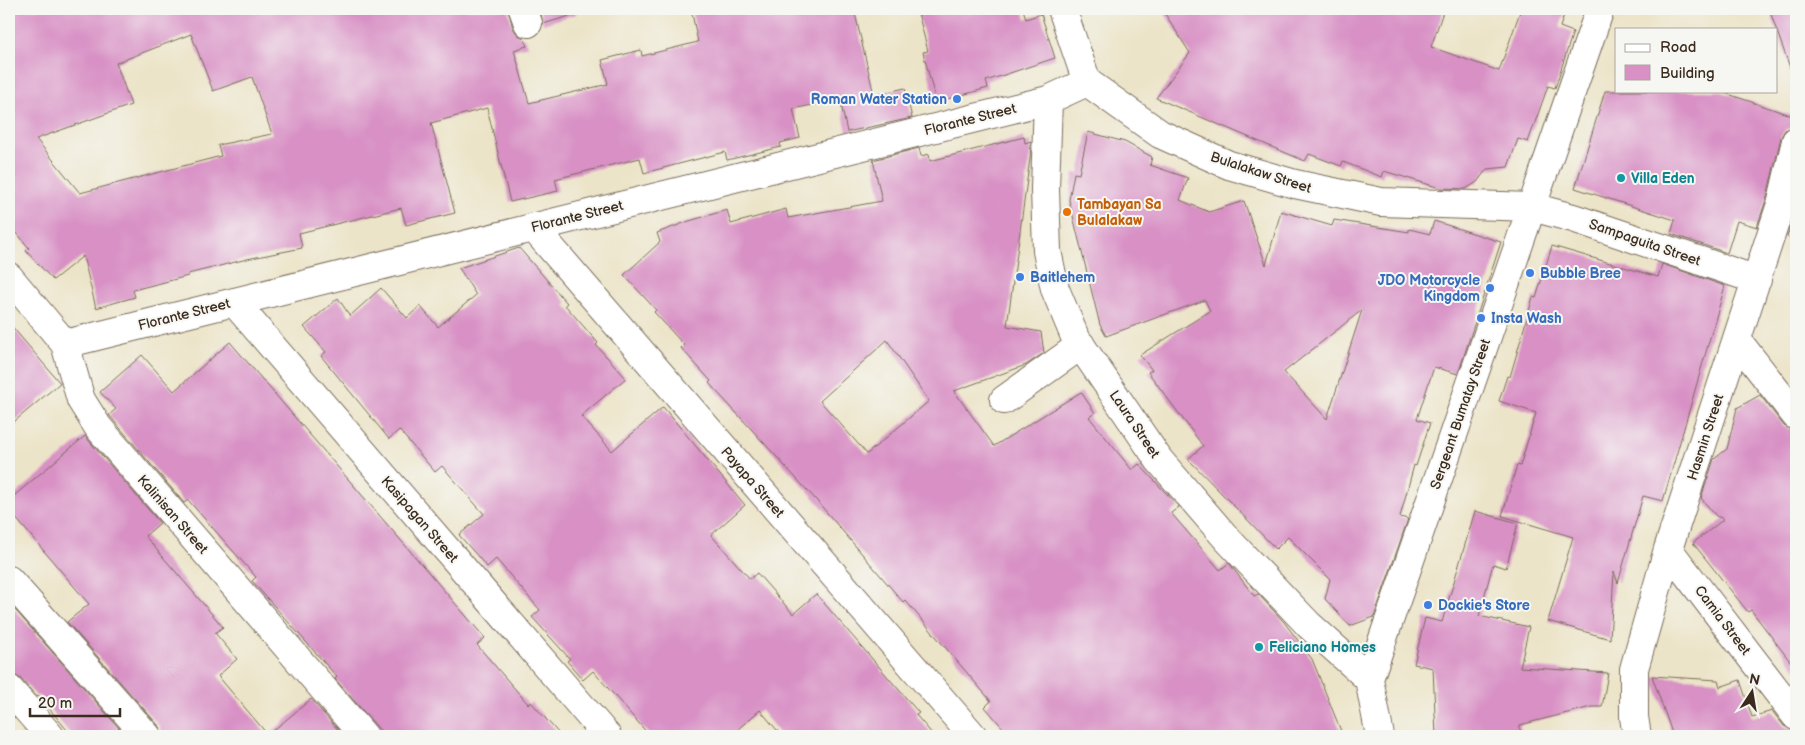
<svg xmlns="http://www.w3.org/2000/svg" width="1805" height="745" font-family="'Balsamiq Sans',sans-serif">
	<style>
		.building { fill: #d890c5; fill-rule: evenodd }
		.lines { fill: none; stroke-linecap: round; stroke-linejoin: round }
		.minor-casing { stroke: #796b5a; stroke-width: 30 }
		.minor { stroke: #fff; stroke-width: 28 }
		.shop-dot { fill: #3f7fe0; stroke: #f6f6f2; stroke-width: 2 }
		.culture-dot { fill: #0f9aa8; stroke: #f6f6f2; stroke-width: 2 }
		.food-dot { fill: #e8710a; stroke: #f6f6f2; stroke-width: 2 }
		.labels { text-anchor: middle; stroke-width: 4; stroke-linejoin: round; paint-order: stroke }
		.shop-label { font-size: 14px; font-weight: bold; fill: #366cbe; stroke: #f6f6f2; text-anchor: start }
		.street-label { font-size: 14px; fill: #3b2a1e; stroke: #f6f6f2 }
		.culture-label { font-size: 14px; font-weight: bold; fill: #0d838f; stroke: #f6f6f2; text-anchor: start }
		.food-label { font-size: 14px; font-weight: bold; fill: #c56008; stroke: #f6f6f2; text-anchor: start }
	</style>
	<rect width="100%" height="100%" fill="#f6f6f2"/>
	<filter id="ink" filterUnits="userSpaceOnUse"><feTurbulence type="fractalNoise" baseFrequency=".02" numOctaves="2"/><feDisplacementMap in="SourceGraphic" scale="10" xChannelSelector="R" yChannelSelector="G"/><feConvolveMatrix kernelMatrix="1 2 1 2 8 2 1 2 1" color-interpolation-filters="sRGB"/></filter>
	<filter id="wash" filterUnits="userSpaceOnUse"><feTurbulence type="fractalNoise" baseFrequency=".0096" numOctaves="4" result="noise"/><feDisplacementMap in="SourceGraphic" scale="20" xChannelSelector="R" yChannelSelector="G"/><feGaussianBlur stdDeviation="1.12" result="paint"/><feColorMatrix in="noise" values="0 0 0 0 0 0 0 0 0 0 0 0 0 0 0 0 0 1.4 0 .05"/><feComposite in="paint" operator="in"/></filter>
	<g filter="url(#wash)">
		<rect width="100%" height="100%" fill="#ece4c8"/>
		<g id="blocks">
			<path class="building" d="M9 9H508L513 28 518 35 524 38 527 46 514 50 529 103 608 84 602 60 641 50 642 56 698 42 691 9H854L874 95 905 88 912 118 847 132 840 99 793 109 800 138 780 143 781 147 727 160 725 152 644 173 640 158 555 179 558 191 510 202 487 108 431 123 455 213 406 225 401 208 299 233 302 248 247 259 188 274V276L133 290 135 297 96 308 83 256 53 280 26 251 29 248 9 223ZM191 34 213 91 252 77 272 134 218 145 221 156 80 193 36 139 131 105 116 63Z
				M540 9H576V14L543 24Z
				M917 9H1023L1026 19 1041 14 1055 58 986 81 988 88 936 102 923 52 928 51Z
				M1162 9H1444L1431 47 1499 71 1521 9H1566L1560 27 1573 32 1555 88 1548 86 1528 142 1518 139 1508 167 1487 169 1477 182 1466 189 1440 188 1384 171 1382 177 1343 162 1341 166 1309 154 1305 161 1156 98 1190 53Z
				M1769 9H1796V76H1793Z
				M1605 91H1719L1796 117V126L1785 130 1781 137 1767 197 1757 227 1737 221 1727 253 1671 234 1675 220 1575 188Z
				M1088 132 1125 142 1152 157 1150 165 1188 178 1180 200 1209 212 1244 201 1266 265 1281 211 1332 226 1334 220 1409 232V229L1430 234 1434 221 1501 242 1458 374 1434 367 1417 419 1430 423 1416 466 1414 465 1400 517 1408 519 1374 617 1350 626 1325 599 1330 579 1288 537 1276 549 1188 459 1203 446 1148 372 1152 370 1140 355 1210 311 1205 300 1106 336 1100 325 1069 200 1074 173 1079 174ZM1362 310 1327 419 1284 372Z
				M1024 137 1025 143 1031 141 1030 158 1007 326 1041 332 1044 353 1026 365 954 391 994 446 1081 392 1095 413 1089 417 1132 470 1139 464 1179 507 1171 513 1220 570 1229 563 1254 596 1258 594 1284 622 1312 659 1343 736H1010L985 707 991 701 905 600 903 602 817 501 709 383 711 381 681 348 684 345 654 312 656 310 624 275 660 242 657 233 689 221 727 210 731 224 786 209 788 218 882 201 873 160 919 148 921 156 929 154 930 161ZM887 340 929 401 867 454 820 401Z
				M1796 208V240L1787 237Z
				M1552 246 1658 277 1662 264 1725 286 1663 501 1643 496 1618 583 1614 572 1610 639 1548 621 1573 537 1502 516 1517 465 1520 466 1536 413 1499 401 1507 376 1510 377 1533 297 1536 298Z
				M519 248 567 303 565 305 598 343 596 345 626 378 581 416 612 451 663 407 745 505 711 535 750 579 757 573 793 614 816 594 919 713 916 715 934 736H782L760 710 730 736H650L593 671 583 680 567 661 570 659 532 617 540 610 496 559 487 567 459 535 484 514 442 466 435 472 399 430 389 439 321 356 326 352 304 327 338 298 350 316 381 288 407 318 420 306 438 327 476 295 459 268Z
				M9 323 60 383 9 426Z
				M230 342 485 638 477 645 528 704 531 702 561 736H385L335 679 337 677 252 581 256 577 188 500 184 503 109 415 116 409 100 392 142 355 174 391Z
				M1760 395 1784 426 1796 431V669L1751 610 1748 612 1693 543 1724 519 1716 516 1701 498 1714 459 1727 449 1737 408Z
				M85 436 160 523 145 536 223 627 215 633 237 659 218 676 268 735 311 699 338 730 330 736H162L159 726 67 622 89 604 9 510V500Z
				M1475 511 1518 523 1506 568 1493 564 1479 616 1529 627 1520 667 1608 673 1602 707H1591L1520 725V736H1436L1433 668 1414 664 1425 618 1442 622Z
				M9 603 126 736H72L38 695 37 697 20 678 9 674Z
				M1652 676 1718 680 1720 687 1740 680 1752 717 1772 711 1784 726 1796 731V736H1673Z"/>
		</g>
	</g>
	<g filter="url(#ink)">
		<use href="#blocks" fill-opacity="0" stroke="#796b5a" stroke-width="1"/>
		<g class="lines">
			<g class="minor-casing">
				<path id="minor" d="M523 9 528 23
					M1062 9 1087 82 1160 134 1229 165 1295 184 1381 202 1532 207 1573 218 1757 280
					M1048 100 1045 189 1047 251 1055 289 1075 337 1159 460 1228 540 1309 625 1369 679
					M533 227 973 736
					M9 277 65 344 81 400 98 427 364 736
					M234 302 607 736
					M1737 340 1796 416
					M65 344 1048 100 1087 82
					M1004 400 1081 345
					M1668 549 1796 716
					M9 580 147 736
					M9 689 50 736
					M1380 736 1369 679 1600 9
					M1637 736 1634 717V669L1668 549 1782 201 1796 141"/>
			</g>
			<use href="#minor" class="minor"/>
		</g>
	</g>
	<g class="shop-dot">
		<circle cx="957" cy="99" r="5"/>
		<circle cx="1530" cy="273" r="5"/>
		<circle cx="1020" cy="277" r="5"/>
		<circle cx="1490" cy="288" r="5"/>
		<circle cx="1481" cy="318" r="5"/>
		<circle cx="1428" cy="605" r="5"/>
	</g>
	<g class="culture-dot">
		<circle cx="1621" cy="178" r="5"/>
		<circle cx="1259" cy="647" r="5"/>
	</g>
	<circle class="food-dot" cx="1067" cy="212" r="5"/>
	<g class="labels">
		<g class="shop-label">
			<text x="947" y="104" text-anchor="end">Roman Water Station</text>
			<text x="1540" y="278">Bubble Bree</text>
			<text x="1030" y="282">Baitlehem</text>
			<text x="1480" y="285" text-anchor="end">JDO Motorcycle<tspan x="1480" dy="16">Kingdom</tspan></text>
			<text x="1491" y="323">Insta Wash</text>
			<text x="1438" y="610">Dockie's Store</text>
		</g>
		<g class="street-label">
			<text transform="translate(970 119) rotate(-14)" y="5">Florante Street</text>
			<text transform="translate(1261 172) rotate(18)" y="5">Bulalakaw Street</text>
			<text transform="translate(577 216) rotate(-14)" y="5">Florante Street</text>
			<text transform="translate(1645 242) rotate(19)" y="5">Sampaguita Street</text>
			<text transform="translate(184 314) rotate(-14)" y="5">Florante Street</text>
			<text transform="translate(1460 414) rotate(-71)" y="5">Sergeant Bumatay Street</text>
			<text transform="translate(1135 424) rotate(56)" y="5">Laura Street</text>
			<text transform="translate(1705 437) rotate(-72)" y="5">Hasmin Street</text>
			<text transform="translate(753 482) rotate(49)" y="5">Payapa Street</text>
			<text transform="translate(173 514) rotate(49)" y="5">Kalinisan Street</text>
			<text transform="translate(420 519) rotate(49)" y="5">Kasipagan Street</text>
			<text transform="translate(1723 620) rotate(53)" y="5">Camia Street</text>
		</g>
		<g class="culture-label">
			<text x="1631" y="183">Villa Eden</text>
			<text x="1269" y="652">Feliciano Homes</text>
		</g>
		<g class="food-label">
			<text x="1077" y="209">Tambayan Sa<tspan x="1077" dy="16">Bulalakaw</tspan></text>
		</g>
	</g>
	<rect width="1805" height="745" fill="none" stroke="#f6f6f2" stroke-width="30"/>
	<rect x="1615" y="28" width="162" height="65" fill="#f6f6f2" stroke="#aba49d"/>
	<rect x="1625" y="44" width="25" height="8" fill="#ffffff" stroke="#aba49d"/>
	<text x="1660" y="52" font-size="15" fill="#3b2a1e">Road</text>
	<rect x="1625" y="65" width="25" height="15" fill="#d890c5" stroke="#aba49d"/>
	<text x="1660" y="78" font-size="15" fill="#3b2a1e">Building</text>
	<g transform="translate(1752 692) rotate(12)" stroke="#f6f6f2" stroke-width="4" paint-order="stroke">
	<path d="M0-4L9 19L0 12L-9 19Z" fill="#3b2a1e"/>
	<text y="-8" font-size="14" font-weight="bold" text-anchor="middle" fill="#3b2a1e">N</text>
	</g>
	<path d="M30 708v8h90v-8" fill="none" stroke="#3b2a1e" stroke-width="2.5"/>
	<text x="38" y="708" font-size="15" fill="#3b2a1e" stroke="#f6f6f2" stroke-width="4" paint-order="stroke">20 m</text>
</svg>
